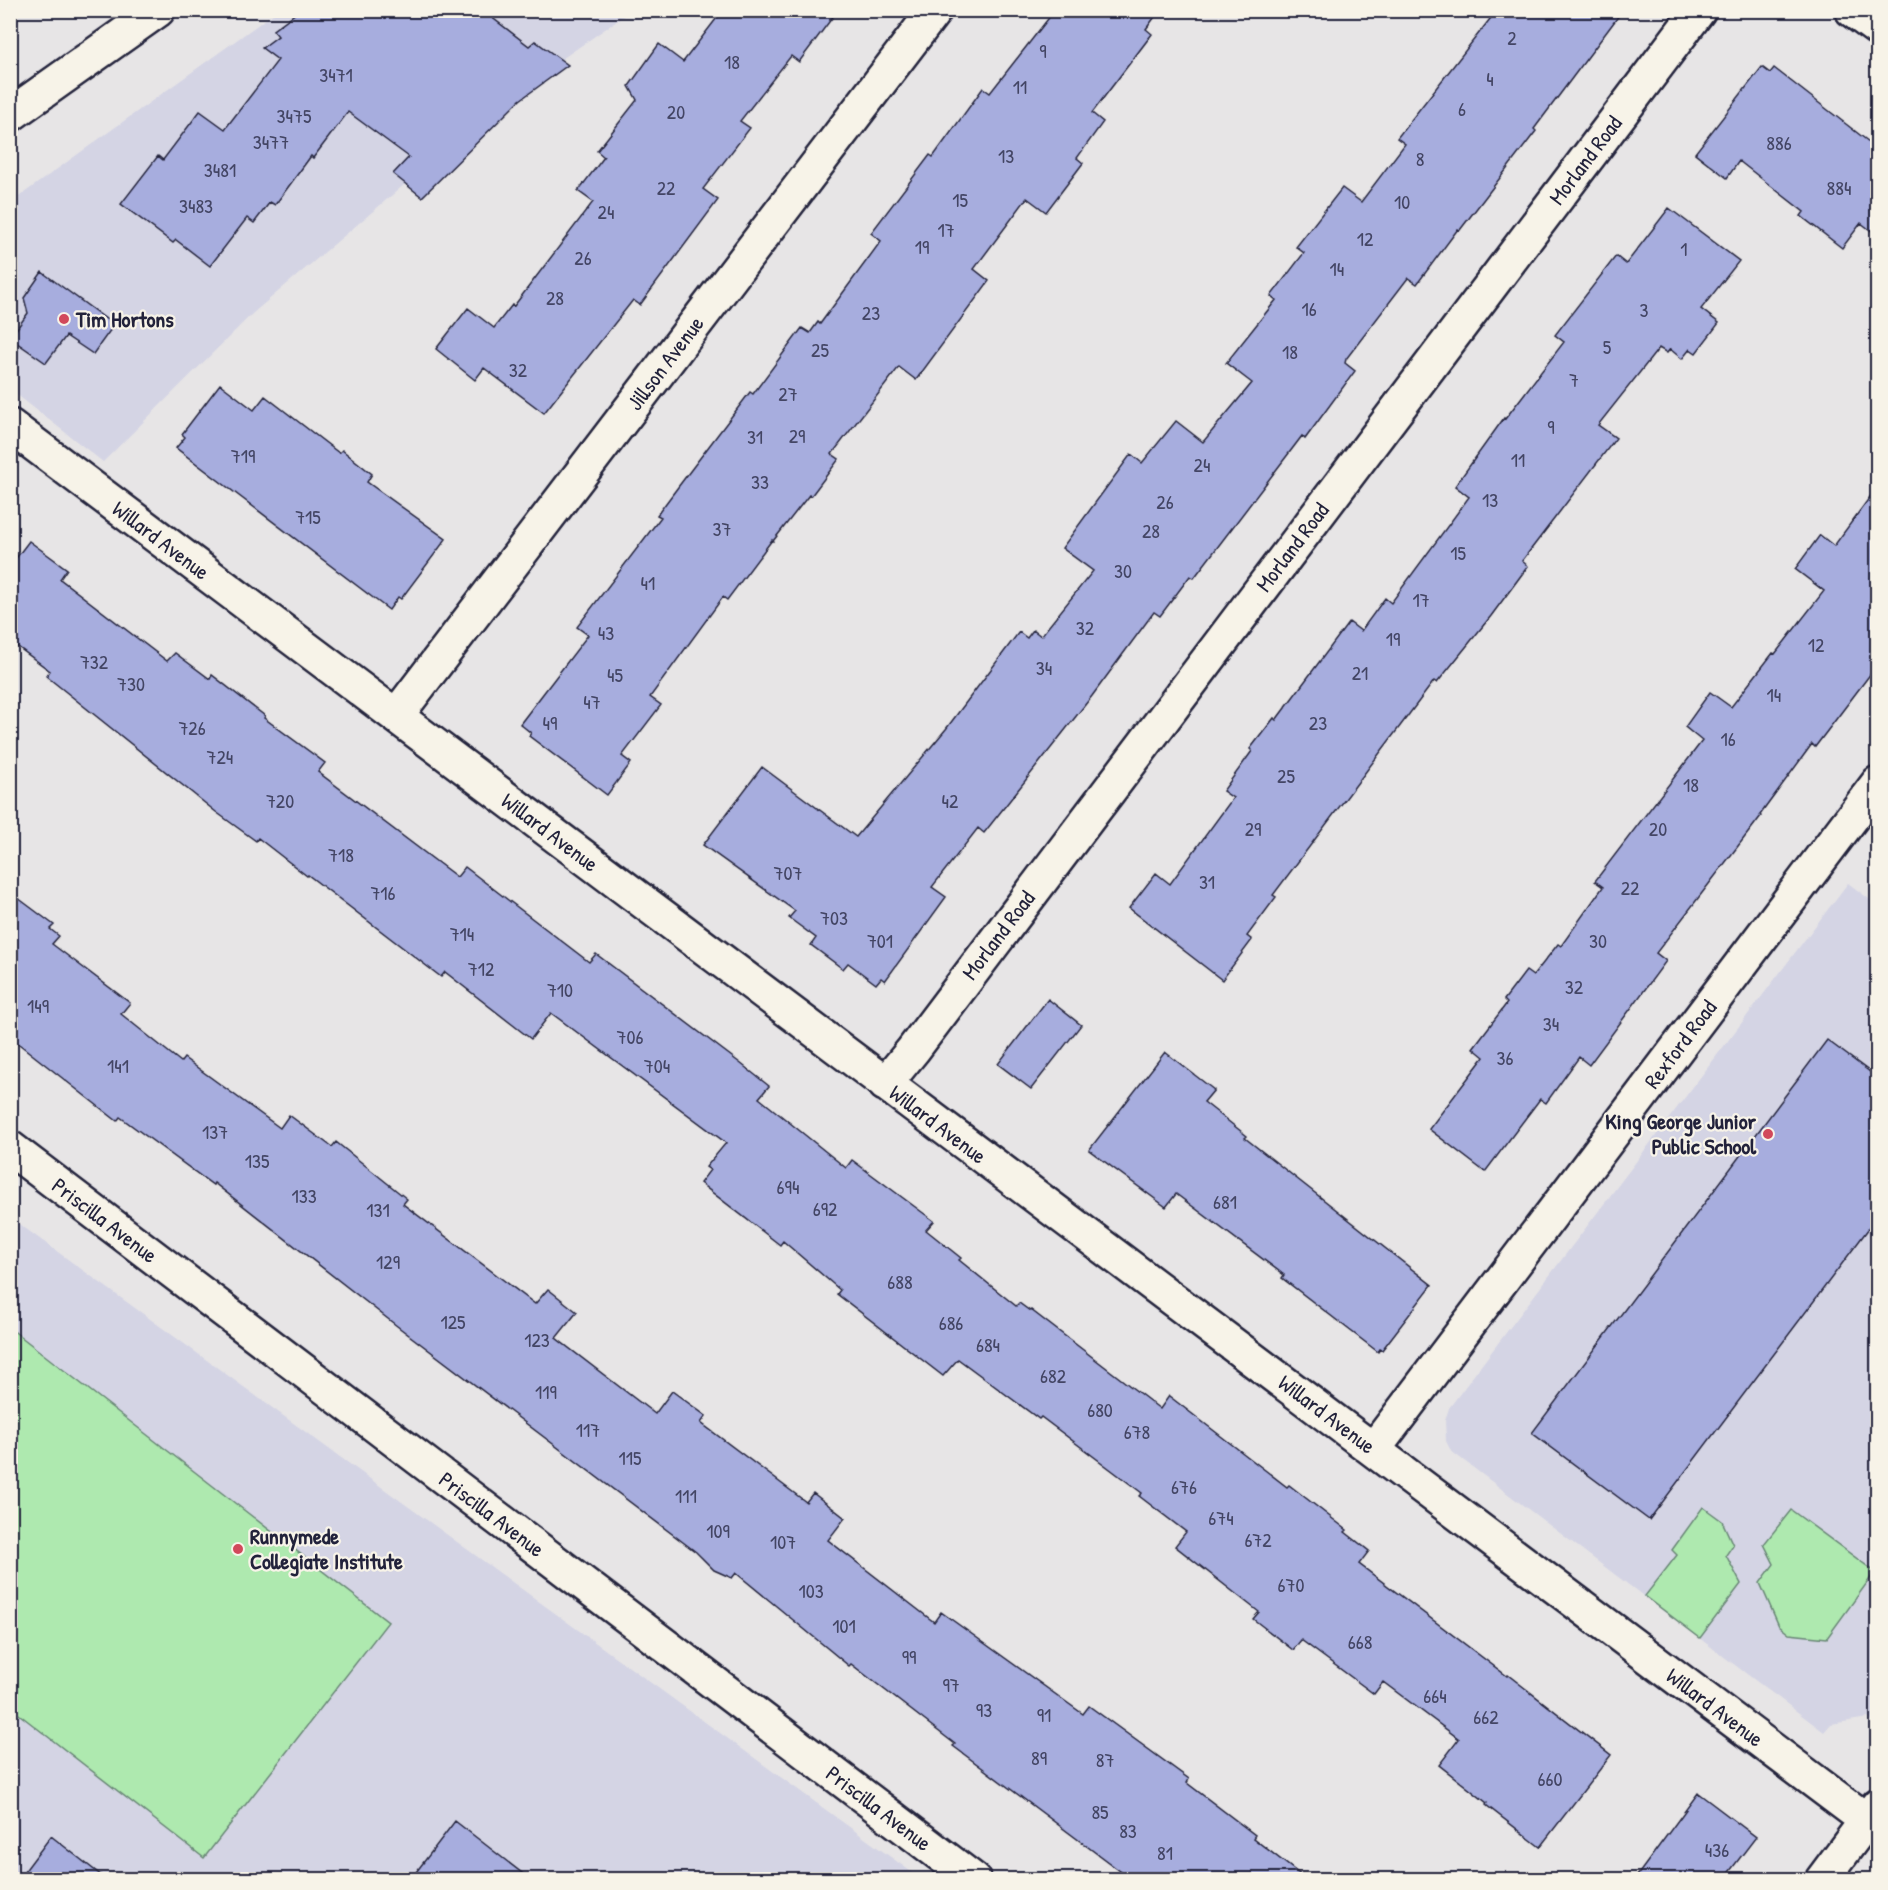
<svg xmlns="http://www.w3.org/2000/svg" width="1888" height="1890" font-family="'Patrick Hand',sans-serif">
	<style>
		.built { fill: #d4d4e4 }
		.green { fill: #aee9af; stroke: #688675; stroke-width: 1.5 }
		.building { fill: #a7adde; stroke: #22223b; stroke-width: 1.5 }
		.lines { fill: none; stroke-linecap: round; stroke-linejoin: round }
		.minor-casing { stroke: #22223b; stroke-width: 38 }
		.secondary-casing { stroke: #22223b; stroke-width: 38 }
		.minor { stroke: #f7f3e8; stroke-width: 33 }
		.secondary { stroke: #f7f3e8; stroke-width: 33 }
		.poi-dot { fill: #d1495b; stroke: #f7f3e8; stroke-width: 2 }
		.labels { text-anchor: middle; stroke-width: 4.5; stroke-linejoin: round; paint-order: stroke }
		.number-label { font-size: 20px; fill: #434564 }
		.street-label { font-size: 22px; fill: #22223b; stroke: #f7f3e8 }
		.poi-label { font-size: 22px; font-weight: bold; fill: #22223b; stroke: #f7f3e8; text-anchor: start }
	</style>
	<rect width="100%" height="100%" fill="#e7e5e6"/>
	<filter id="ink" filterUnits="userSpaceOnUse"><feTurbulence type="fractalNoise" baseFrequency=".0167" numOctaves="2"/><feDisplacementMap in="SourceGraphic" scale="12" xChannelSelector="R" yChannelSelector="G"/><feConvolveMatrix kernelMatrix="1 2 1 2 8 2 1 2 1" color-interpolation-filters="sRGB"/></filter>
	<g filter="url(#ink)">
		<path class="built" d="M277 11H631L510 95 253 313 103 462 11 390 10 203Z
			M1848 883 1877 905V1726L1868 1718 1831 1724 1824 1732 1451 1451 1446 1441 1445 1420 1449 1408 1483 1363Z
			M11 1218 921 1879H11Z"/>
		<path class="green" d="M11 1329 388 1622 204 1858 11 1708Z
			M1703 1507 1722 1521 1733 1545 1726 1555 1741 1584 1700 1638 1645 1596 1677 1555 1672 1550Z
			M1791 1510 1875 1572 1827 1638 1789 1634 1779 1626 1760 1583 1774 1564 1764 1544Z"/>
		<path class="building" d="M300 10H482L529 46 535 41 568 65 520 100 422 197 393 174 409 157 348 112 313 158 311 156 275 205 270 202 254 223 247 218 210 266 176 240 173 243 121 204 158 156 163 160 200 111 225 129 278 60 262 48 278 36 273 30Z
			M723 10H838L799 62 791 56 740 121 750 128 703 189 718 200 640 305 633 300 544 413 484 368 475 380 436 349 468 308 494 328 512 305 514 306 593 202 578 191 604 157 597 151 637 100 629 86 659 44 683 62Z
			M1055 10H1160L1146 29 1152 34 1092 113 1103 122 1077 158 1083 163 1046 212 1027 198 974 269 989 281 916 380 899 367 832 454 839 459 811 496 809 495 773 541 772 540 727 600 723 597 650 697 661 705 622 756 631 763 607 795 529 736 531 733 520 724 588 635 577 627 661 517 657 515 678 487 750 392 753 394 802 328 810 333 818 322 820 324 881 241 871 233 930 155 933 157 983 88 990 93Z
			M1497 10H1623L1534 129 1536 131 1460 230 1458 229 1417 284 1408 278 1346 359 1345 363 1355 371 1305 439 1302 436 1194 578 1190 576 1160 616 1154 612 1092 696 984 833 978 828 932 887 946 897 885 981 881 978 876 984 848 963 843 969 811 945 816 938 789 918 795 911 703 845 762 767 856 837 946 729 1019 632 1027 638 1033 630 1041 636 1093 571 1062 548 1131 454 1142 463 1176 421 1203 442 1252 383 1226 363 1276 300 1271 296 1304 253 1296 247 1342 188 1361 202 1405 144 1397 138Z
			M1762 67 1770 73 1774 68 1878 149V236L1861 223 1842 248 1801 216 1804 212 1739 161 1727 178 1695 153Z
			M1669 208 1739 261 1701 309 1719 323 1696 353 1690 349 1682 359 1670 349 1667 353 1659 348 1598 425 1616 438 1522 561 1528 566 1491 616 1437 683 1434 681 1273 895 1276 897 1247 936 1252 940 1222 980 1129 908 1156 873 1170 884 1233 798 1223 791 1252 751 1250 749 1274 718 1276 720 1349 622 1361 631 1385 598 1391 603 1469 497 1455 486 1504 418 1505 419 1564 342 1555 335 1616 256 1626 264Z
			M42 272 114 325 93 354 66 336 46 363 10 338 28 313 24 298Z
			M220 384 254 410 265 396 339 453 342 450 372 474 367 482 446 539 401 599 398 597 389 610 176 448 185 437 182 434Z
			M1878 486V664L1815 747 1812 744 1760 815 1761 816 1656 953 1666 961 1589 1065 1579 1057 1546 1103 1540 1099 1485 1172 1429 1129 1484 1057 1473 1048 1507 1003 1504 1000 1526 971 1533 976 1558 944 1561 946 1603 887 1595 881 1702 741 1685 727 1710 692 1731 707 1773 653 1775 654 1824 591 1795 569 1820 535 1834 546Z
			M29 541 67 569 60 579 167 661 175 653 210 679 212 675 265 716 264 718 325 763 318 772 457 877 465 867 589 962 596 954 740 1063 769 1086 759 1098 846 1168 852 1160 934 1221 926 1230 961 1258 959 1260 1016 1306 1019 1303 1030 1311 1031 1310 1160 1409 1169 1396 1287 1487 1289 1485 1347 1530 1345 1532 1369 1551 1359 1564 1507 1676 1508 1675 1611 1755 1540 1847 1486 1805 1487 1803 1439 1765 1459 1739 1383 1682 1374 1694 1301 1640 1293 1650 1253 1619 1259 1612 1175 1546 1186 1532 1139 1496 1142 1493 1041 1417 1039 1419 958 1359 943 1376 837 1294 840 1290 783 1241 780 1245 700 1183 710 1170 706 1167 726 1143 551 1013 531 1039 445 972 441 977 308 875 307 876 258 838 256 841 216 812 46 676 50 671 10 641V566Z
			M10 892 54 925 50 929 59 936 52 944 130 1003 121 1014 181 1062 184 1058 280 1128 289 1115 332 1147 336 1142 407 1199 403 1204 535 1304 548 1289 577 1312 556 1338 655 1414 672 1391 706 1416 701 1423 806 1502 813 1493 845 1518 828 1540 934 1622 941 1612 1083 1714 1089 1706 1189 1779 1187 1783 1255 1835 1253 1838 1307 1880H1132L953 1746 955 1744 851 1664 849 1666 736 1573 732 1578 714 1570 696 1552 397 1326 214 1183 213 1185 120 1117 117 1121 10 1037Z
			M1048 999 1081 1025 1031 1089 998 1064Z
			M1827 1040 1878 1078V1216L1649 1520 1532 1433Z
			M1165 1052 1214 1090 1204 1102 1247 1136 1245 1138 1432 1285 1382 1350 1380 1349 1378 1352 1282 1278 1284 1275 1176 1194 1166 1207 1089 1150Z
			M1698 1793 1756 1837 1723 1880H1634Z
			M455 1821 531 1880H410Z
			M51 1836 107 1880H18Z"/>
		<g class="lines">
			<g class="minor-casing">
				<path id="minor" d="M1852 10 1878 29
					M10 426 1866 1820
					M396 716 935 10
					M885 1084 913 1050 1699 10
					M10 1148 974 1880
					M1374 1449 1878 783
					M1822 1880 1878 1805"/>
			</g>
			<g class="secondary-casing">
				<path id="secondary" d="M10 115 158 10"/>
			</g>
			<use href="#minor" class="minor"/>
			<use href="#secondary" class="secondary"/>
		</g>
	</g>
	<g class="poi-dot">
		<circle cx="64" cy="319" r="6"/>
		<circle cx="1768" cy="1134" r="6"/>
		<circle cx="238" cy="1549" r="6"/>
	</g>
	<g class="labels">
		<g class="number-label">
			<text x="1512" y="45">2</text>
			<text x="1043" y="58">9</text>
			<text x="732" y="69">18</text>
			<text x="336" y="82">3471</text>
			<text x="1490" y="86">4</text>
			<text x="1020" y="94">11</text>
			<text x="1462" y="116">6</text>
			<text x="676" y="119">20</text>
			<text x="294" y="123">3475</text>
			<text x="271" y="149">3477</text>
			<text x="1779" y="150">886</text>
			<text x="1006" y="163">13</text>
			<text x="1420" y="166">8</text>
			<text x="220" y="177">3481</text>
			<text x="666" y="195">22</text>
			<text x="1839" y="195">884</text>
			<text x="960" y="207">15</text>
			<text x="1402" y="209">10</text>
			<text x="196" y="213">3483</text>
			<text x="606" y="219">24</text>
			<text x="946" y="237">17</text>
			<text x="1365" y="246">12</text>
			<text x="922" y="254">19</text>
			<text x="1684" y="256">1</text>
			<text x="583" y="265">26</text>
			<text x="1337" y="276">14</text>
			<text x="555" y="305">28</text>
			<text x="1309" y="316">16</text>
			<text x="1644" y="317">3</text>
			<text x="871" y="320">23</text>
			<text x="1607" y="354">5</text>
			<text x="820" y="357">25</text>
			<text x="1290" y="359">18</text>
			<text x="518" y="377">32</text>
			<text x="1574" y="387">7</text>
			<text x="788" y="401">27</text>
			<text x="1551" y="434">9</text>
			<text x="797" y="443">29</text>
			<text x="755" y="444">31</text>
			<text x="243" y="463">719</text>
			<text x="1518" y="467">11</text>
			<text x="1202" y="472">24</text>
			<text x="760" y="489">33</text>
			<text x="1490" y="507">13</text>
			<text x="1165" y="509">26</text>
			<text x="308" y="524">715</text>
			<text x="722" y="536">37</text>
			<text x="1151" y="538">28</text>
			<text x="1458" y="560">15</text>
			<text x="1123" y="578">30</text>
			<text x="648" y="590">41</text>
			<text x="1421" y="607">17</text>
			<text x="1085" y="635">32</text>
			<text x="606" y="640">43</text>
			<text x="1393" y="646">19</text>
			<text x="1816" y="652">12</text>
			<text x="94" y="669">732</text>
			<text x="1044" y="675">34</text>
			<text x="1360" y="680">21</text>
			<text x="615" y="682">45</text>
			<text x="131" y="691">730</text>
			<text x="1774" y="702">14</text>
			<text x="592" y="709">47</text>
			<text x="550" y="730">49</text>
			<text x="1318" y="730">23</text>
			<text x="192" y="735">726</text>
			<text x="1728" y="746">16</text>
			<text x="220" y="764">724</text>
			<text x="1286" y="783">25</text>
			<text x="1691" y="792">18</text>
			<text x="280" y="808">720</text>
			<text x="950" y="808">42</text>
			<text x="1253" y="836">29</text>
			<text x="1658" y="836">20</text>
			<text x="341" y="862">718</text>
			<text x="788" y="880">707</text>
			<text x="1207" y="889">31</text>
			<text x="1630" y="895">22</text>
			<text x="383" y="900">716</text>
			<text x="834" y="925">703</text>
			<text x="462" y="941">714</text>
			<text x="880" y="948">701</text>
			<text x="1598" y="948">30</text>
			<text x="481" y="976">712</text>
			<text x="1574" y="994">32</text>
			<text x="560" y="997">710</text>
			<text x="38" y="1013">149</text>
			<text x="1551" y="1031">34</text>
			<text x="630" y="1044">706</text>
			<text x="1505" y="1065">36</text>
			<text x="118" y="1073">141</text>
			<text x="657" y="1073">704</text>
			<text x="215" y="1139">137</text>
			<text x="257" y="1168">135</text>
			<text x="788" y="1194">694</text>
			<text x="304" y="1203">133</text>
			<text x="1225" y="1209">681</text>
			<text x="825" y="1216">692</text>
			<text x="378" y="1217">131</text>
			<text x="388" y="1269">129</text>
			<text x="900" y="1289">688</text>
			<text x="453" y="1329">125</text>
			<text x="951" y="1330">686</text>
			<text x="537" y="1347">123</text>
			<text x="988" y="1352">684</text>
			<text x="1053" y="1383">682</text>
			<text x="546" y="1399">119</text>
			<text x="1100" y="1417">680</text>
			<text x="588" y="1437">117</text>
			<text x="1137" y="1439">678</text>
			<text x="630" y="1465">115</text>
			<text x="1184" y="1494">676</text>
			<text x="686" y="1503">111</text>
			<text x="1221" y="1525">674</text>
			<text x="718" y="1538">109</text>
			<text x="1258" y="1547">672</text>
			<text x="783" y="1549">107</text>
			<text x="1291" y="1592">670</text>
			<text x="811" y="1598">103</text>
			<text x="844" y="1633">101</text>
			<text x="1360" y="1649">668</text>
			<text x="909" y="1664">99</text>
			<text x="951" y="1692">97</text>
			<text x="1435" y="1703">664</text>
			<text x="984" y="1717">93</text>
			<text x="1044" y="1722">91</text>
			<text x="1486" y="1724">662</text>
			<text x="1039" y="1765">89</text>
			<text x="1105" y="1767">87</text>
			<text x="1550" y="1786">660</text>
			<text x="1100" y="1819">85</text>
			<text x="1128" y="1838">83</text>
			<text x="1717" y="1857">436</text>
			<text x="1165" y="1860">81</text>
		</g>
		<g class="street-label">
			<text transform="translate(1585 160) rotate(-53)" y="8">Morland Road</text>
			<text transform="translate(665 363) rotate(-53)" y="8">Jillson Avenue</text>
			<text transform="translate(161 540) rotate(37)" y="8">Willard Avenue</text>
			<text transform="translate(1292 547) rotate(-53)" y="8">Morland Road</text>
			<text transform="translate(550 832) rotate(37)" y="8">Willard Avenue</text>
			<text transform="translate(998 935) rotate(-53)" y="8">Morland Road</text>
			<text transform="translate(1680 1044) rotate(-53)" y="8">Rexford Road</text>
			<text transform="translate(938 1124) rotate(37)" y="8">Willard Avenue</text>
			<text transform="translate(105 1220) rotate(37)" y="8">Priscilla Avenue</text>
			<text transform="translate(1327 1414) rotate(37)" y="8">Willard Avenue</text>
			<text transform="translate(492 1514) rotate(37)" y="8">Priscilla Avenue</text>
			<text transform="translate(1715 1707) rotate(37)" y="8">Willard Avenue</text>
			<text transform="translate(879 1808) rotate(37)" y="8">Priscilla Avenue</text>
		</g>
		<g class="poi-label">
			<text x="76" y="327">Tim Hortons</text>
			<text x="1756" y="1129" text-anchor="end">King George Junior<tspan x="1756" dy="25">Public School</tspan></text>
			<text x="250" y="1544">Runnymede<tspan x="250" dy="25">Collegiate Institute</tspan></text>
		</g>
	</g>
	<rect width="1888" height="1890" fill="none" stroke="#f7f3e8" stroke-width="36"/>
	<rect x="18" y="18" width="1852" height="1854" fill="none" stroke="#22223b" stroke-width="2" filter="url(#ink)"/>
</svg>
